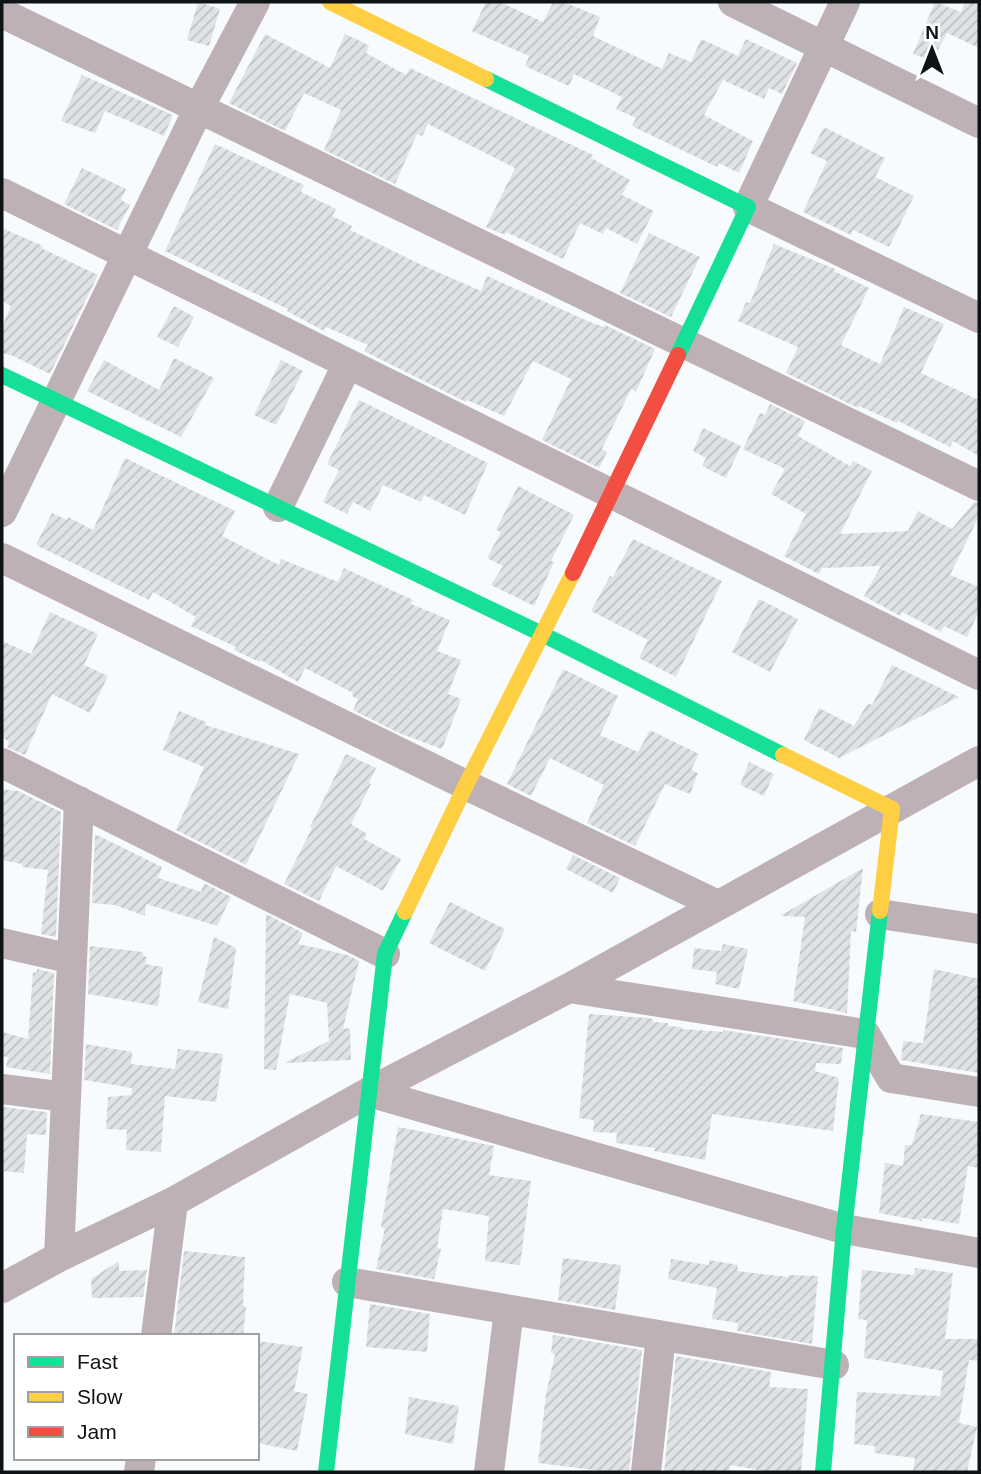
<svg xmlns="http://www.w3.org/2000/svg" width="981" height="1474" font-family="Helvetica,sans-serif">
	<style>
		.building { fill: url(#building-hatch) }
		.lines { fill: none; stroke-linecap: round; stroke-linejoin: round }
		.street { stroke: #bdb1b5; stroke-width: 30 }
		.fast { stroke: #16e098; stroke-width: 16 }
		.slow { stroke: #ffcf43; stroke-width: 16 }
		.jam { stroke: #f24e42; stroke-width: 16 }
	</style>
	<defs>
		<pattern id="building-hatch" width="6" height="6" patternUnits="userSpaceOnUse" patternTransform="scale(1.75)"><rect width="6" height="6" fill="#dfe3e5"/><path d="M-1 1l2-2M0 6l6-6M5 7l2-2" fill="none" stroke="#bec2c4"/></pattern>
	</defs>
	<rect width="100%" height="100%" fill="#f8fbfd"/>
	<path class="building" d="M198 2 220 9 209 46 187 40Z
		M486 2H500L543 22 553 2H564L600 17 593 36 662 69 669 53 691 62 701 39 738 56 746 39 797 63 782 94 769 88 764 99 723 80 704 115 753 141 739 173 719 163 717 167 632 126 636 118 616 109 622 97 574 74 569 86 525 66 529 56 472 31Z
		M935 2 961 12 965 2H979V48L947 33 932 61 913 54Z
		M265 34 330 68 345 34 360 41 369 46 366 53 406 75 410 68 593 155 591 158 630 180 622 195 654 211 637 244 606 228 603 234 580 223 563 259 506 232 505 235 486 227 515 168 428 124 422 136 417 134 395 184 324 150 341 110 304 93 285 131 229 103Z
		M82 75 173 115 164 136 105 111 95 133 61 121Z
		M824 127 885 158 875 177 914 196 889 247 853 230 851 235 803 212 827 161 810 153Z
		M215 144 304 185 301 192 336 209 332 216 352 226 350 230 424 266 481 291 487 276 590 322 604 327 605 325 655 349 636 392 631 389 602 449 607 452 599 468 542 440 571 379 533 361 504 416 467 400 466 402 364 351 368 345 326 327 324 331 287 311 288 309 165 251Z
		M82 168 126 189 121 200 130 205 117 230 64 204Z
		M2 228 43 246 41 248 98 275 50 374 11 355 2 353V327L11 306 2 301Z
		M649 233 700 257 671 317 620 293Z
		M774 244 835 269 834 271 869 288 841 345 880 364 904 307 944 324 921 373 979 400V456L953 441 950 447 898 421 897 423 859 406 858 408 786 373 798 347 738 321 746 302 750 303Z
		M174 306 194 317 178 347 157 337Z
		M174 358 214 378 181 437 87 391 104 360 159 390Z
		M281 360 303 371 276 425 254 415Z
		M359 400 488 463 465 515 424 495 421 502 383 485 370 511 353 502 347 514 323 502 339 470 327 464Z
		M770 404 805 421 798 436 850 466 853 461 872 471 840 534 908 531 918 511 952 529 974 502 979 503V516L950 575 979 587V611L967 637 944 626 941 632 902 612 900 616 864 596 881 566 822 568 819 574 784 556 806 514 771 494 785 469 743 449 760 413 765 415Z
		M703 428 741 446 726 478 702 466 706 458 693 451Z
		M125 458 235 511 222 536 279 565 281 559 338 582 344 568 413 600 411 604 450 620 437 651 461 660 448 694 461 699 442 749 399 733 353 710 358 699 352 696 353 693 305 668 298 682 261 660 260 662 234 650 236 647 191 626 196 617 153 592 149 600 36 545 52 513 67 520 68 517 93 530Z
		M518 486 574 515 551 561 554 562 534 606 491 585 503 566 487 558 501 532 496 530Z
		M633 539 722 581 676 677 639 658 648 640 591 611 610 576 613 577Z
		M759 599 798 619 770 672 732 652Z
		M50 612 98 634 84 665 108 676 90 713 52 694 25 755 7 747 9 741 2 738V641L31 654Z
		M892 665 959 697 839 758 804 740 819 708 854 726 868 703 872 705Z
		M563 669 618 696 600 735 638 752 650 730 699 754 691 770 698 773 690 794 665 784 635 846 587 823 604 785 550 758 531 796 507 784Z
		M179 711 206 722 205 725 299 754 246 865 176 830 204 767 163 750Z
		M346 754 376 768 369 783 371 784 351 824 367 834 364 839 401 859 383 891 336 866 319 901 284 884 312 828 310 827Z
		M749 762 774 774 764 796 740 785Z
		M2 789 18 791 61 812 56 937 41 934 48 870 22 867V864L2 860Z
		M95 834 162 867 158 878 201 892 204 883 231 897 217 926 146 904 145 916 115 905 92 903Z
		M573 855 620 878 613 893 566 869Z
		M863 868 856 932 851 931 847 1013 793 1001 805 917 780 916Z
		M450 902 505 929 485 971 429 943Z
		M266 914 303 933 298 944 348 955 359 961 343 1029 350 1028 351 1060 284 1063 329 1041 327 1003 290 994 276 1070 264 1069Z
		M214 937 236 948 228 1009 198 1002Z
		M723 944 748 949 739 989 715 984 717 972 692 969 694 948 721 951Z
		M90 946 143 952V956L147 957 145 964 163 967 158 1006 88 994Z
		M37 969 54 973 50 1074 6 1067 8 1057 2 1056V1032L28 1039 33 972 36 973Z
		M934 969 979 979V1073L901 1060 903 1041 923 1043Z
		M589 1014 648 1018 653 1019V1022L668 1023V1026L682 1027V1029L723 1032V1030L843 1048 841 1064 816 1063 815 1071 839 1078 833 1131 712 1114 705 1160 654 1151 655 1148 616 1143 617 1133 593 1132 594 1120 579 1118Z
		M86 1044 132 1052 131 1064 175 1069 178 1049 223 1054 216 1102 165 1096 161 1152 126 1150 127 1130 106 1129 108 1097 132 1095V1088L84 1080Z
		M2 1107 47 1112 46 1135 27 1134 24 1173 2 1171Z
		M921 1114 979 1122V1168L968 1166 959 1224 922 1218V1221L879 1213 885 1163 903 1166 905 1145H912Z
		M398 1127 494 1146 489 1175 531 1181 520 1265 485 1261 489 1216 443 1209 437 1248 441 1249 434 1279 376 1269 385 1228 381 1227Z
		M184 1251 245 1257 243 1306 246 1307 243 1336H174Z
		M563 1258 621 1265 615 1310 558 1300Z
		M671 1259 709 1265V1260L738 1265 737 1271 788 1277V1275L818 1276 812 1344 737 1331 738 1323 712 1319 717 1288 668 1279Z
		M119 1261V1271L147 1270 143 1297 92 1298 91 1279Z
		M915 1268 953 1273 945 1339H979V1361L969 1360 959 1423 977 1427 967 1472H913L915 1458 874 1453 875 1446 854 1444 857 1392 940 1396 943 1371 864 1358 867 1320 858 1319 862 1270 914 1275Z
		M370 1304 430 1314 427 1352 366 1347Z
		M553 1335 642 1350 629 1472H610L538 1463 546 1394 555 1354 551 1353Z
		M257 1341 303 1347 294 1391 308 1394 297 1451 257 1443Z
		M676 1356 771 1372 769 1387 808 1389 801 1472H769L730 1465 729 1472H664Z
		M409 1397 459 1406 453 1444 405 1434Z"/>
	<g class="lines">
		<path class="street" d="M733 2 979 123
			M845 2 748 207 979 318
			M2 13 979 486
			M2 193 979 675
			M278 507 347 365
			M2 512 199 108 255 2
			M2 558 466 785 718 905
			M2 763 385 954
			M880 914 979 929
			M2 943 72 959
			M569 988 865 1034 891 1078 979 1092
			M2 1089 66 1097
			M369 1092 844 1229 979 1253
			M59 1257 79 801
			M347 1282 834 1365
			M2 1288 59 1257 173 1202 369 1092 569 988 979 761
			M156 1336 173 1202
			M139 1472 141 1458
			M489 1472 509 1310
			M646 1472 661 1336"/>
		<path class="fast" d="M486 79 748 207 678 355
			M2 375 544 635 783 755
			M326 1472 385 954 405 912
			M823 1472 844 1229 880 911"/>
		<path class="slow" d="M330 2 486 79
			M783 755 892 809 880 911
			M405 912 466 785 573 573"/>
		<path class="jam" d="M573 573 678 355"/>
	</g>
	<rect width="981" height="1474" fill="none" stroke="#0e1315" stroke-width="7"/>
	<rect x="14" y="1334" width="245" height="126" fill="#ffffff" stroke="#9fa1a1" stroke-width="2"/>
	<rect x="28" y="1357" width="35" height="10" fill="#16e098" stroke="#9fa1a1" stroke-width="2"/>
	<text x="77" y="1369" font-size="21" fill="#0e1315">Fast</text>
	<rect x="28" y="1392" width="35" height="10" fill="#ffcf43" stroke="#9fa1a1" stroke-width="2"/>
	<text x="77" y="1404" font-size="21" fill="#0e1315">Slow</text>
	<rect x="28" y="1427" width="35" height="10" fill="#f24e42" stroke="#9fa1a1" stroke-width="2"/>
	<text x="77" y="1439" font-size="21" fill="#0e1315">Jam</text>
	<g transform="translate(932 49)" stroke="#ffffff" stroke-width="5" paint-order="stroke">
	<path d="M0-5L12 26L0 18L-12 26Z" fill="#0e1315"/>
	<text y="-10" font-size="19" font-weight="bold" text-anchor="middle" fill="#0e1315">N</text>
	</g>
</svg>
